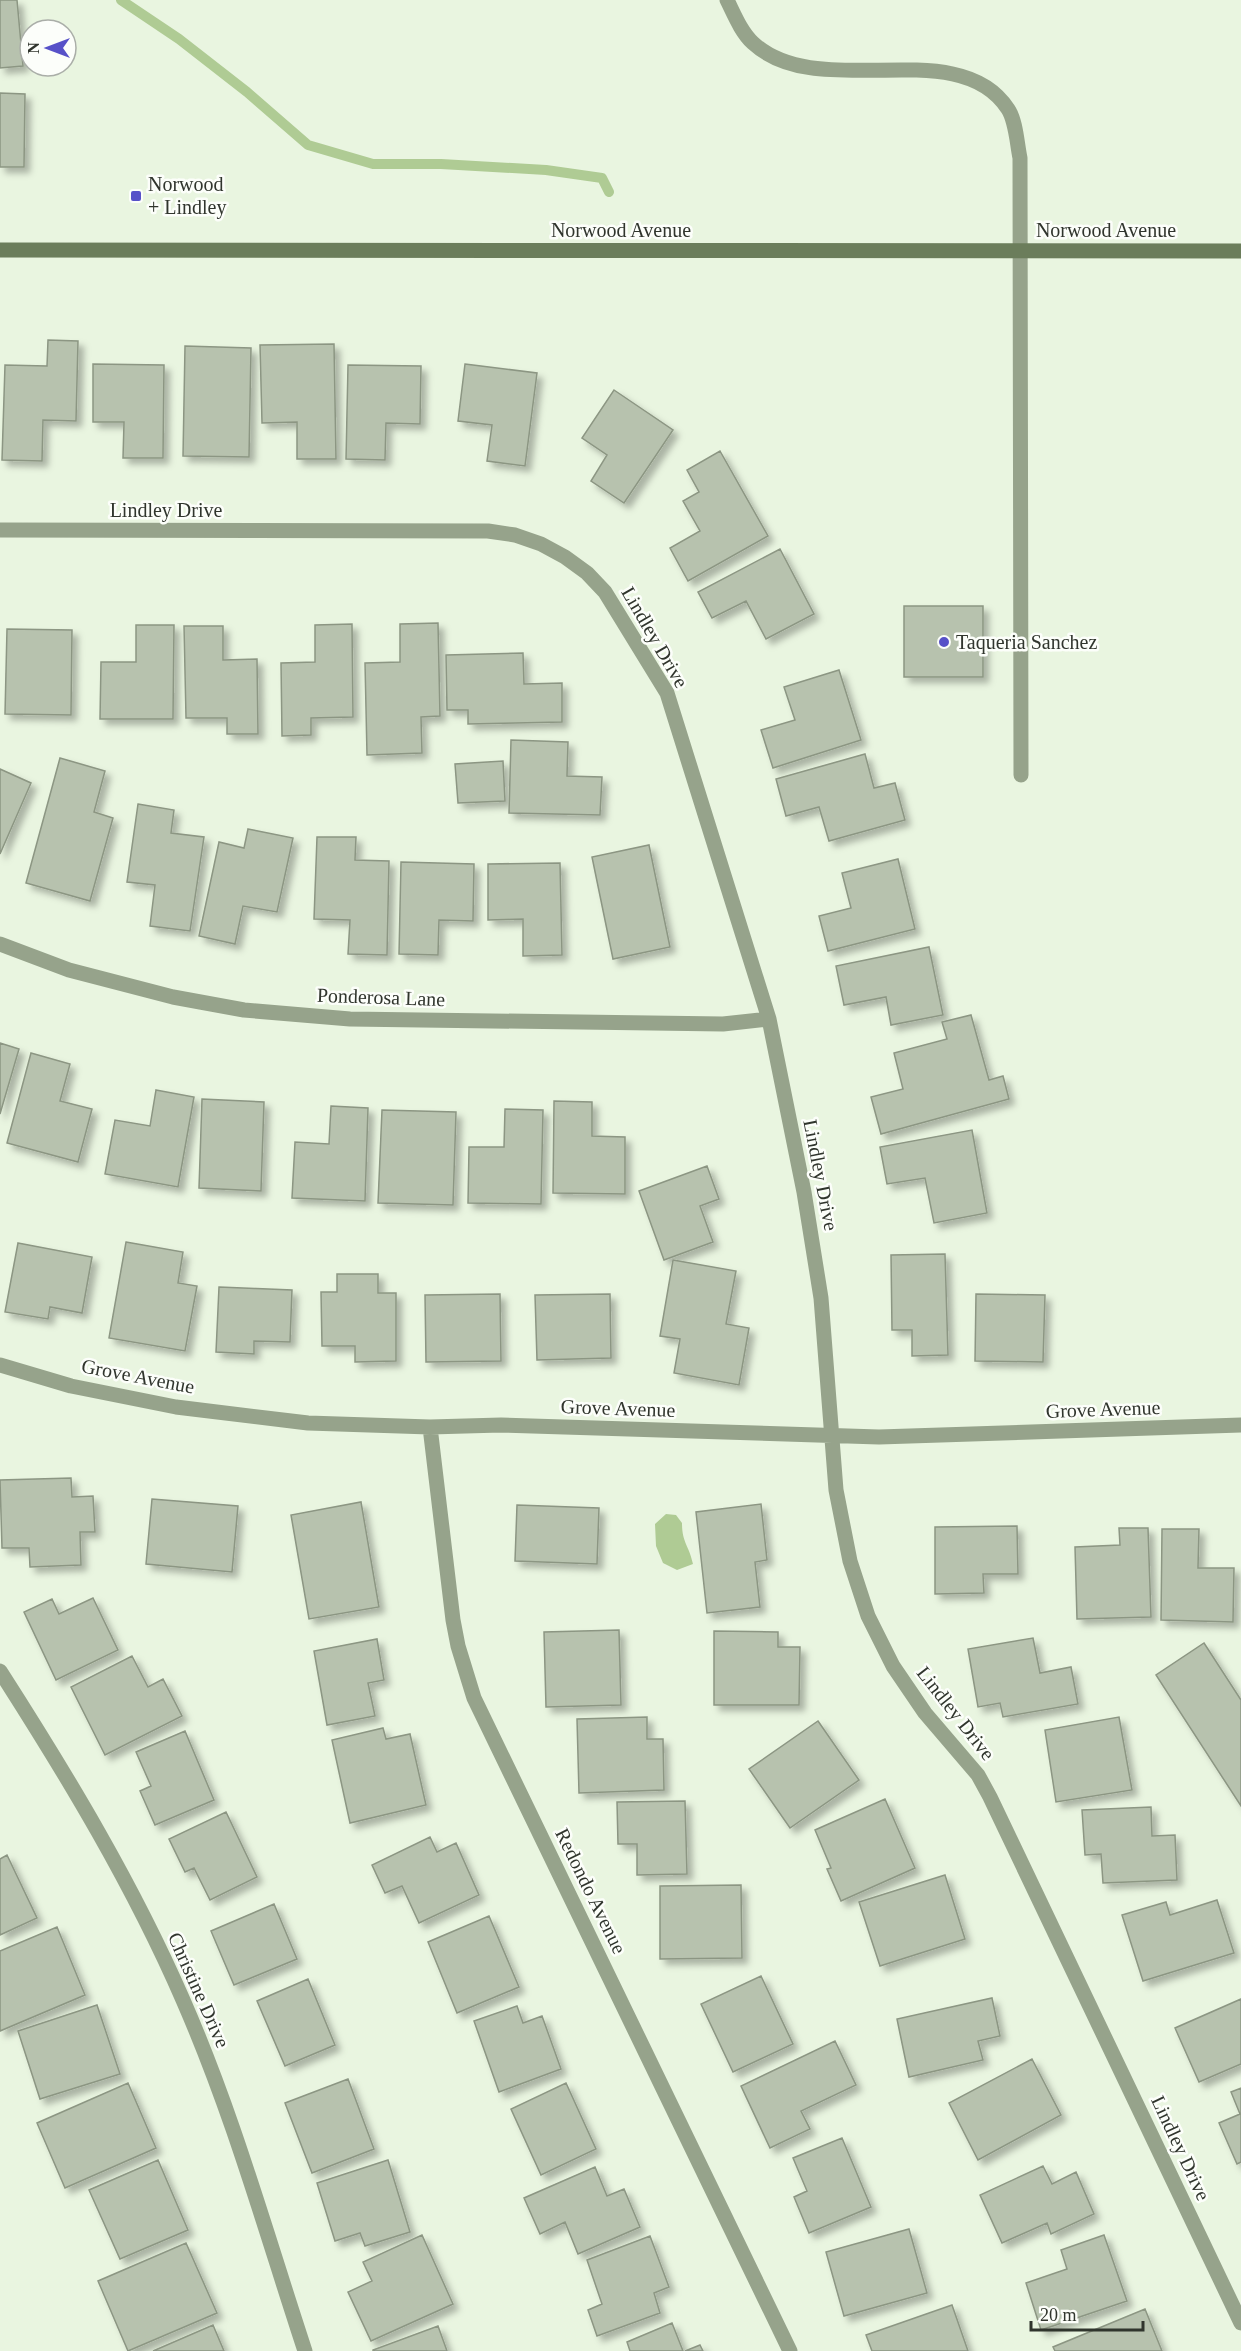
<svg xmlns="http://www.w3.org/2000/svg" width="1241" height="2351" font-family="Georgia,serif">
	<style>
		.water { fill: #afcb94 }
		.lines { fill: none; stroke-linecap: round; stroke-linejoin: round }
		.stream { stroke: #afcb94; stroke-width: 10 }
		.building { fill: #b7c2ae; stroke: #8c9683; stroke-width: 1.5; filter: url(#shadow) }
		.service { stroke: #96a38b; stroke-width: 15 }
		.minor { stroke: #96a38b; stroke-width: 15 }
		.secondary { stroke: #6b7d5b; stroke-width: 15 }
		.poi-dot { fill: #5751c8; stroke: #fcfefa; stroke-width: 2 }
		.labels { text-anchor: middle; stroke-width: 5; stroke-linejoin: round; paint-order: stroke }
		.poi-label { font-size: 20px; fill: #30352d; stroke: #fcfefa; text-anchor: start }
		.street-label { font-size: 20px; fill: #30352d; stroke: #fcfefa }
	</style>
	<defs>
		<filter id="shadow"><feDropShadow dx="5.5" dy="5.5" stdDeviation="3" flood-color="#0004"/></filter>
	</defs>
	<rect width="100%" height="100%" fill="#e9f5e0"/>
	<path class="water" d="M666 1514 676 1515 682 1523C682 1543 689 1545 693 1564L677 1570 663 1563 656 1546 655 1524Z"/>
	<g class="lines">
		<path class="stream" d="M121 0 179 39 247 92 308 145 373 164H441L546 170 602 178 609 192"/>
	</g>
	<path class="building" d="M0 0H17L23 66 0 68Z
		M0 93 25 94 24 167H0Z
		M48 340 78 341 76 421 43 420 42 461 2 460 5 365 47 366Z
		M334 344 336 459H297V422L262 423 260 345Z
		M185 346 251 348 249 457 183 456Z
		M93 364 164 365 163 458H123L124 422H93Z
		M465 364 537 373 525 466 487 461 492 425 458 421Z
		M348 365 421 366 420 424 386 423 385 460 346 459Z
		M614 390 673 430 624 503 591 481 607 455 582 438Z
		M720 451 768 536 688 581 670 548 700 531 683 501 699 492 687 470Z
		M780 549 814 614 766 639 746 601 712 618 698 592Z
		M904 606H983V677H904Z
		M438 623 440 716 421 717 422 753 367 755 365 663 400 662V624Z
		M352 624 353 717 311 718V735L282 736 281 663 315 662V625Z
		M136 625H174L173 719H100L101 662H136Z
		M184 626H223V660L257 659 258 734H227V718H186Z
		M7 629 72 630 71 715 5 714Z
		M523 653 524 684 562 683V722L468 724V710H447L446 655Z
		M839 670 861 740 773 768 761 730 795 720 784 687Z
		M511 740 568 742 567 776 602 777 600 815 509 813Z
		M865 754 874 788 895 783 905 820 829 841 819 807 786 816 776 779Z
		M60 758 105 771 94 812 113 818 90 901 26 883Z
		M503 761 505 801 458 803 455 764Z
		M0 769 31 783 0 854Z
		M138 804 174 810 171 833 204 837 190 931 150 926 155 885 127 882Z
		M248 829 293 838 277 912 243 906 235 944 199 936 219 842 244 848Z
		M317 837H356L355 860 389 861 387 955 348 954 350 920 314 919Z
		M649 845 670 947 613 959 592 857Z
		M898 859 915 929 828 951 819 916 851 908 842 873Z
		M401 862 474 864 473 921 439 920 438 955 399 954Z
		M560 863 562 955 523 956V919L488 920V864Z
		M929 947 943 1015 891 1025 886 997 844 1005 836 966Z
		M971 1015 989 1080 1003 1076 1009 1099 881 1134 871 1097 903 1089 894 1053 947 1039 942 1022Z
		M0 1043 19 1049 0 1114Z
		M31 1053 70 1064 60 1101 92 1109 78 1162 7 1143Z
		M156 1090 194 1097 178 1187 105 1174 115 1120 150 1126Z
		M202 1099 264 1102 261 1191 199 1188Z
		M554 1101 592 1102V1136L625 1137V1194L553 1193Z
		M331 1106 368 1108 365 1201 292 1198 295 1142 329 1144Z
		M505 1109 543 1110 541 1204 468 1203 469 1147H504Z
		M382 1110 456 1112 453 1205 378 1203Z
		M972 1130 987 1213 934 1223 925 1178 887 1184 880 1147Z
		M707 1166 719 1199 700 1206 713 1242 664 1260 639 1191Z
		M126 1242 183 1252 178 1283 197 1286 185 1351 109 1338Z
		M18 1243 92 1257 82 1313 50 1307 48 1319 5 1312Z
		M945 1254 948 1355 912 1356V1330H892L891 1255Z
		M673 1260 736 1271 726 1324 749 1328 739 1385 674 1373 680 1339 660 1336Z
		M337 1274H378V1293H396V1361L355 1362V1346H322L321 1292H337Z
		M219 1287 292 1290 290 1342 254 1341V1354L216 1352Z
		M500 1294 501 1361 426 1362 425 1295Z
		M610 1294 611 1358 537 1360 535 1295Z
		M976 1294 1045 1295 1043 1362 975 1361Z
		M71 1478 72 1497 93 1496 95 1532H80L81 1565 30 1567 29 1548H2L0 1480Z
		M152 1499 238 1506 232 1572 146 1564Z
		M361 1502 379 1607 309 1619 291 1515Z
		M761 1504 767 1560 755 1562 760 1607 707 1613 696 1512Z
		M517 1505 599 1508 597 1564 515 1561Z
		M1017 1526 1018 1574H983L984 1593 935 1594V1527Z
		M1119 1528H1148L1151 1617 1077 1619 1075 1547 1120 1545Z
		M1162 1529H1199L1198 1568H1234L1233 1622 1161 1620Z
		M93 1598 118 1650 56 1680 24 1612 52 1599 59 1614Z
		M619 1630 621 1705 546 1707 544 1632Z
		M714 1631 778 1632V1647H800L799 1705H714Z
		M1033 1638 1040 1673 1071 1667 1078 1704 1003 1717 1000 1703 978 1707 968 1649Z
		M377 1639 384 1680 368 1683 375 1716 327 1725 314 1651Z
		M1204 1643 1241 1700V1806L1156 1675Z
		M132 1656 148 1687 163 1679 182 1716 105 1755 71 1687Z
		M647 1717V1739H663L664 1790 579 1793 577 1719Z
		M1119 1717 1132 1790 1056 1802 1045 1730Z
		M818 1721 859 1780 790 1828 749 1769Z
		M383 1728 386 1739 410 1734 426 1805 350 1823 332 1740Z
		M185 1731 214 1800 155 1825 140 1791 151 1786 136 1752Z
		M885 1799 915 1868 841 1901 827 1869 831 1868 815 1830Z
		M685 1801 687 1874 637 1875V1844H618L617 1802Z
		M1151 1807 1152 1836 1175 1835 1177 1880 1103 1883 1101 1854 1085 1855 1082 1810Z
		M226 1812 257 1877 210 1900 194 1868 185 1872 169 1839Z
		M430 1837 437 1852 456 1843 479 1895 419 1923 402 1886 385 1893 372 1865Z
		M7 1855 37 1918 0 1935V1859Z
		M945 1875 965 1939 880 1966 859 1902Z
		M741 1885 742 1958 660 1959V1886Z
		M1217 1900 1234 1953 1143 1981 1122 1915 1166 1902 1170 1915Z
		M274 1904 297 1959 234 1985 211 1931Z
		M489 1916 519 1987 457 2013 428 1942Z
		M57 1927 85 1995 0 2031V1951Z
		M761 1976 793 2044 733 2072 701 2004Z
		M308 1979 335 2045 285 2066 257 2001Z
		M992 1998 1000 2036 978 2041 983 2060 909 2077 897 2019Z
		M1241 1999V2064L1199 2082 1175 2028Z
		M97 2005 120 2074 40 2099 18 2031Z
		M517 2006 523 2023 542 2016 561 2069 499 2092 474 2021Z
		M835 2041 856 2085 801 2111 810 2129 770 2148 741 2086Z
		M1032 2059 1061 2115 978 2160 949 2103Z
		M348 2079 374 2149 312 2173 285 2103Z
		M128 2083 156 2148 65 2188 37 2123Z
		M566 2083 596 2149 541 2175 511 2109Z
		M1241 2088V2162L1237 2164 1219 2123 1240 2114 1231 2092Z
		M842 2138 871 2207 809 2233 794 2197 807 2191 793 2158Z
		M158 2160 188 2230 120 2259 89 2190Z
		M388 2160 410 2232 365 2246 360 2233 335 2241 317 2183Z
		M1043 2166 1052 2184 1076 2172 1094 2214 1051 2234 1047 2223 1002 2243 980 2195Z
		M595 2167 607 2196 624 2189 640 2227 578 2254 565 2222 540 2234 524 2198Z
		M909 2229 927 2293 844 2316 826 2252Z
		M422 2235 453 2304 371 2341 348 2292 372 2281 363 2262Z
		M1104 2235 1127 2301 1041 2330 1026 2283 1067 2269 1061 2250Z
		M650 2236 669 2287 654 2293 660 2313 597 2336 588 2310 602 2304 587 2260Z
		M186 2243 217 2313 128 2351 98 2281Z
		M952 2305 968 2351H872L866 2335Z
		M1145 2309 1162 2351H1055L1053 2347Z
		M672 2323 683 2351H630L627 2342Z
		M213 2325 224 2351H153Z
		M438 2326 447 2351H373V2350Z
		M700 2345 703 2351H685Z"/>
	<g class="lines">
		<path class="service" d="M727 0C734 14 741 32 753 43 819 104 958 32 1008 109 1016 121 1017 144 1020 158L1021 775"/>
		<path class="minor" d="M0 530 488 531 515 535 541 544 565 557 587 573 605 592 667 693 769 1019 804 1192 821 1298 836 1490 850 1561 868 1616 893 1666 925 1713 978 1775 990 1797 1241 2323
			M0 944 69 970 173 997 244 1010 350 1019 723 1024 769 1019
			M0 1365 71 1386 176 1407 308 1423 430 1427 501 1425 879 1437 1241 1425
			M430 1427 453 1620 458 1646 474 1698 790 2351
			M0 1671C68 1777 133 1885 183 2000 233 2114 266 2233 305 2351"/>
		<path class="secondary" d="M0 250 1241 251"/>
	</g>
	<g class="poi-dot">
		<rect x="130" y="190" width="12" height="12" rx="3"/>
		<circle cx="944" cy="642" r="6"/>
	</g>
	<g class="labels">
		<g class="poi-label">
			<text x="148" y="191">Norwood<tspan x="148" dy="23">+ Lindley</tspan></text>
			<text x="956" y="649">Taqueria Sanchez</text>
		</g>
		<g class="street-label">
			<text x="621" y="237">Norwood Avenue</text>
			<text x="1106" y="237">Norwood Avenue</text>
			<text x="166" y="517">Lindley Drive</text>
			<text transform="translate(655 637) rotate(60)" y="7">Lindley Drive</text>
			<text transform="translate(381 997) rotate(2)" y="7">Ponderosa Lane</text>
			<text transform="translate(821 1175) rotate(79)" y="7">Lindley Drive</text>
			<text transform="translate(138 1376) rotate(11)" y="7">Grove Avenue</text>
			<text transform="translate(618 1408) rotate(2)" y="7">Grove Avenue</text>
			<text transform="translate(1103 1409) rotate(-2)" y="7">Grove Avenue</text>
			<text transform="translate(956 1713) rotate(52)" y="7">Lindley Drive</text>
			<text transform="translate(591 1891) rotate(64)" y="7">Redondo Avenue</text>
			<text transform="translate(199 1990) rotate(66)" y="7">Christine Drive</text>
			<text transform="translate(1181 2148) rotate(65)" y="7">Lindley Drive</text>
		</g>
	</g>
	<g transform="translate(48 48) rotate(270)"><circle r="28" fill="#fcfefa" stroke="#aaaea8" stroke-width="1.5"/>
	<path d="M0-4.5L10 22L0 15L-10 22Z" fill="#5751c8"/>
	<text y="-9" font-size="16" font-weight="bold" text-anchor="middle" fill="#30352d">N</text>
	</g>
	<path d="M1031 2321v9h112v-9" fill="none" stroke="#30352d" stroke-width="3"/>
	<text x="1040" y="2321" font-size="18" fill="#30352d" stroke="#fcfefa" stroke-width="4.5" paint-order="stroke">20 m</text>
</svg>
